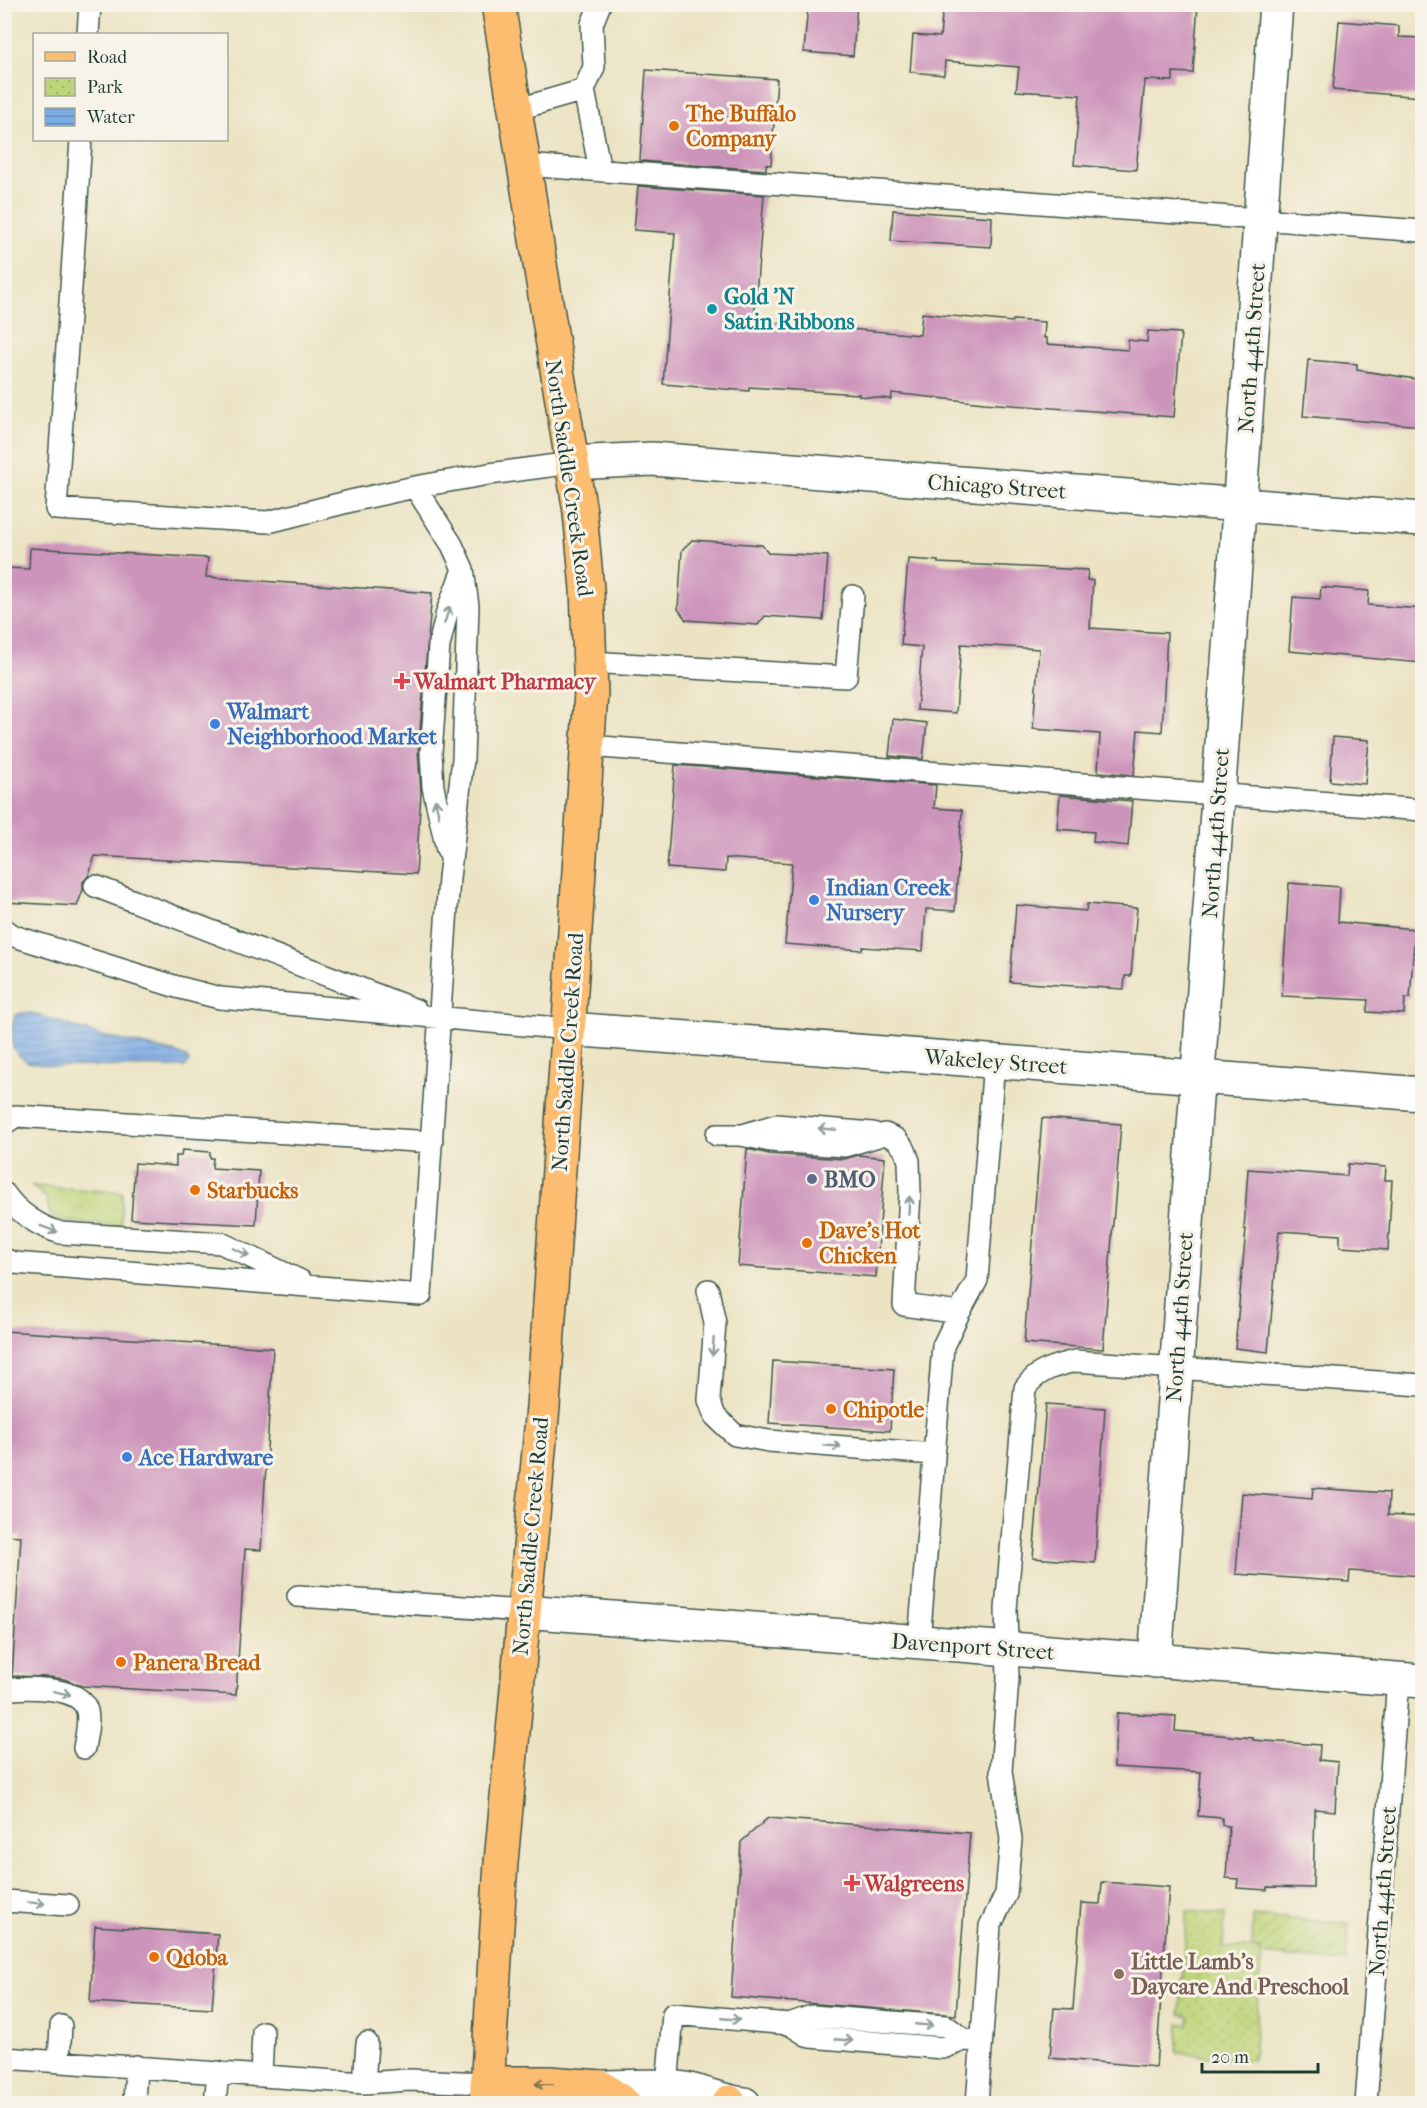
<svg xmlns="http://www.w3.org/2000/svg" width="1427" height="2108" font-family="'IM FELL French Canon',serif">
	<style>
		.grass { fill: url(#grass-tufts); stroke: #6e8856; stroke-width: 1.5 }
		.park { fill: url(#park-dots); stroke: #6e8856; stroke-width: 1.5 }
		.garden { fill: url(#garden-furrows); stroke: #6e8856; stroke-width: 1.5 }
		.water { fill: url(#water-rules); stroke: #4e748d; stroke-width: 1.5 }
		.building { fill: #cd94bb }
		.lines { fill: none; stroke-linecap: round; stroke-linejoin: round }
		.lane-casing { stroke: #3e5649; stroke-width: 24 }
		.street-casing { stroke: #3e5649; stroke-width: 36 }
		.primary-casing { stroke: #3e5649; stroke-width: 36 }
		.highway-casing { stroke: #3e5649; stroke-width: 36 }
		.lane { stroke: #fff; stroke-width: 21 }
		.street { stroke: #fff; stroke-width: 33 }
		.primary { stroke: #fcbd6f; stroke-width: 33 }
		.highway { stroke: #fcbd6f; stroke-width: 33 }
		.oneway { stroke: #8f9e9a }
		.oneway2 { stroke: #82774f }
		.food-dot { fill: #e8710a; stroke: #f7f3e8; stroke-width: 2 }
		.culture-dot { fill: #0f9aa8; stroke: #f7f3e8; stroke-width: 2 }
		.health-dot { fill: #e0444e; stroke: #f7f3e8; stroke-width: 2 }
		.shop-dot { fill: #3f7fe0; stroke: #f7f3e8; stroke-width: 2 }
		.service-dot { fill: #5c6f8a; stroke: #f7f3e8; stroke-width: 2 }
		.education-dot { fill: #8d6e63; stroke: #f7f3e8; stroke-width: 2 }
		.labels { text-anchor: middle; stroke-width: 6; stroke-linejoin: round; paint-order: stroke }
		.food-label { font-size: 22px; font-weight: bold; fill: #c56008; stroke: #f7f3e8; text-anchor: start }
		.culture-label { font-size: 22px; font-weight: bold; fill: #0d838f; stroke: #f7f3e8; text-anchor: start }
		.street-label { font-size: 22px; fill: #1f3d34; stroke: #f7f3e8 }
		.health-label { font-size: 22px; font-weight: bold; fill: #be3a42; stroke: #f7f3e8; text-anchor: start }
		.shop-label { font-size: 22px; font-weight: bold; fill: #366cbe; stroke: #f7f3e8; text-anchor: start }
		.service-label { font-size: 22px; font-weight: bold; fill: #4e5e75; stroke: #f7f3e8; text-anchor: start }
		.education-label { font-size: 22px; font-weight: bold; fill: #785e54; stroke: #f7f3e8; text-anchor: start }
	</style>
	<defs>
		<pattern id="grass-tufts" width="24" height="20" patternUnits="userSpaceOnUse" patternTransform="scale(1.5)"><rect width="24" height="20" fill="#bed478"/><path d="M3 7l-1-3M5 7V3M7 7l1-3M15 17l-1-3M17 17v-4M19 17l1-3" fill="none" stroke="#a3b768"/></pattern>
		<pattern id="park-dots" width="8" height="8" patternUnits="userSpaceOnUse" patternTransform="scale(1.5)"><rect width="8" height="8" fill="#bed478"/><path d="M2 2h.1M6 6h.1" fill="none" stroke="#a3b768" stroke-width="1.8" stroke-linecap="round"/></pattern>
		<pattern id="garden-furrows" width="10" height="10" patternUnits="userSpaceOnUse" patternTransform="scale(1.5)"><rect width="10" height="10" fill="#bed478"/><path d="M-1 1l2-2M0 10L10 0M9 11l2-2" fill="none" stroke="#a3b768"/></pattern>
		<pattern id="water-rules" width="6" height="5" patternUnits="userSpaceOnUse" patternTransform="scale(1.5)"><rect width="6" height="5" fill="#7cace6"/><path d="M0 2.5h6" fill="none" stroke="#658dbb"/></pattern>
	</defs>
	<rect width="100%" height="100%" fill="#f7f3e8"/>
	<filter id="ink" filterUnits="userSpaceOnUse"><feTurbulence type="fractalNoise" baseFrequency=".0167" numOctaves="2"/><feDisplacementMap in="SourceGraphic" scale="12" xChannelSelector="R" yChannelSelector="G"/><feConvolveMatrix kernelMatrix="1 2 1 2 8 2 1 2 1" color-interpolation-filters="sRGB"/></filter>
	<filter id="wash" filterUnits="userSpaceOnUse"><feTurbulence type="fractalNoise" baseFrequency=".008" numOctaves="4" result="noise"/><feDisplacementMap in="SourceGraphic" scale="24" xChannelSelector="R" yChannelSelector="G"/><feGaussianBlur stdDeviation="1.35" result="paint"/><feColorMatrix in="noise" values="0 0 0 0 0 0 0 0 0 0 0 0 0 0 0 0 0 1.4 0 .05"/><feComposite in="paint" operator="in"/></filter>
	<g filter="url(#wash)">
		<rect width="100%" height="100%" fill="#ebe3c2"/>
		<path class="grass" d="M32 1186 122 1192 121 1226 60 1221 50 1214 46 1198Z"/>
		<path class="park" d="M1187 1911 1225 1914 1223 1947 1262 1949 1253 2060 1177 2053 1179 2023 1188 2025 1189 2016 1180 2014Z"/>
		<path class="garden" d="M1253 1916 1349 1923 1346 1962 1261 1954V1949L1252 1948Z"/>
		<path class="water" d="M22 1013H32L102 1036 177 1053 186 1057 189 1062 185 1067 55 1066 28 1062 18 1055 13 1047 12 1026 15 1015Z"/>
		<g id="blocks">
			<path class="building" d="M808 4H857L853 56 804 52Z
				M943 4H1198L1193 73 1173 72V81L1145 80 1136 170 1074 165 1080 95 1016 91 1019 67 945 61 944 75 910 72 913 35 940 37Z
				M1339 21 1399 26V37L1422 38V97L1333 90Z
				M646 70 777 79 771 165 766 164V170L640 161Z
				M638 186 764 195 754 321 920 335 922 313 1012 322 1013 320 1045 322 1044 338H1047V344L1128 350V340L1147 342 1148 331 1181 333 1174 417 984 403 892 393 891 399 859 396V394L749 387V391L663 384 675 233 634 230Z
				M893 210 992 217 991 247 891 241Z
				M1308 360 1357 364V370L1422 380V426L1303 416Z
				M692 540 762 545 768 553 828 556 823 620 765 616 758 625 686 620 678 609 682 550Z
				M30 548 208 558 206 577 432 593 418 752 421 792 416 874 95 856 89 875 83 882V890L77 906 4 902V568L29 569Z
				M908 559 938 561V563L1088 570 1087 580 1093 581 1090 628 1167 633 1162 732 1138 730 1134 775 1098 772 1100 734 1033 729 1039 649 961 644 956 713 917 710 922 647 901 645Z
				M1321 587 1369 591 1368 605 1422 609V663L1289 651 1293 597 1320 599Z
				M893 719 927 723 923 759 889 756Z
				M1333 737 1369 740 1365 784 1330 781Z
				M675 765 936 785 934 808 962 810 955 911 926 909 923 951 863 947 862 950 785 944 792 863 726 858 725 872 667 868Z
				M1060 795 1132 801 1128 846 1093 842 1094 832 1057 829Z
				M1289 883 1340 887 1338 922 1415 929 1410 998H1405L1404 1014 1367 1012 1368 1000 1282 996Z
				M1087 904 1137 908 1131 976H1125L1124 989 1010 982 1016 905 1086 911Z
				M1042 1118 1121 1124 1103 1349 1024 1343Z
				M747 1149 769 1154 844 1159 858 1155 885 1158 876 1277 738 1266Z
				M182 1150 210 1152V1158H213L212 1168 259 1171 256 1225 131 1219 135 1163 176 1166V1156H181Z
				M1348 1164 1386 1167 1385 1180H1392L1388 1250 1340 1247V1235L1279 1231 1268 1352 1235 1348 1246 1229H1244L1248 1169 1347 1176Z
				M4 1331 273 1348 261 1550 245 1549 236 1695 82 1686 64 1679 50 1677 12 1676 21 1536 4 1535Z
				M773 1361 894 1369 890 1431 769 1423Z
				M1046 1404 1105 1408 1095 1563 1033 1558Z
				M1313 1488 1389 1493 1388 1515 1422 1517V1576L1350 1571 1349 1582 1236 1574 1242 1493 1312 1499Z
				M1117 1713 1176 1716 1175 1731 1253 1738V1740L1320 1745 1319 1760 1338 1762 1335 1811 1315 1809 1313 1888 1267 1887V1890L1237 1888 1238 1879 1226 1878 1229 1826 1222 1825V1818L1198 1816 1201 1772 1114 1767Z
				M768 1818 970 1833 956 2015 731 1997 741 1842Z
				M1102 1882 1169 1887 1156 2067 1050 2058 1054 2008 1073 2009 1081 1903 1100 1904Z
				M95 1926 218 1934 212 2009 90 2002Z"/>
		</g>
	</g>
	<g filter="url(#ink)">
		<use href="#blocks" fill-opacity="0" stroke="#3e5649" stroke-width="1.5"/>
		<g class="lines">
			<g class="lane-casing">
				<path id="lane" d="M88 34 90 4
					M584 90 600 170
					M515 110 584 90 594 67 592 24 600 4
					M81 140 56 509 268 522 355 500 415 487 489 474 572 463
					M524 165 1422 231
					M589 662 846 677 853 596
					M588 746 1422 810
					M447 850 433 787 431 753 439 646 447 612 462 572
					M95 886 416 1010
					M4 929 14 936 177 987 220 998 569 1029
					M4 1124 16 1116 432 1142
					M746 1134 776 1125 873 1133
					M717 1135H741L770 1141 845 1146 885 1134 896 1139 905 1150 909 1161 910 1192 904 1305 959 1313 977 1280 994 1061
					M4 1193C17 1212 39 1227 61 1233L221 1243 301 1281
					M4 1259 14 1263 421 1295 449 878 463 759 468 606 463 569 452 545 415 487
					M708 1290 715 1323 709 1400 715 1416 735 1435 769 1441 933 1454
					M298 1596 523 1611
					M919 1642 943 1346 959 1313
					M4 1690C23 1687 75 1686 85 1706 91 1716 86 1736 84 1748
					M4 1901 68 1905
					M789 2024 810 2037 943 2048 964 2040
					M4 2058 364 2083 409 2080 487 2083
					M59 2061 61 2026
					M261 2075 263 2032
					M364 2083 367 2043
					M667 2087 673 2014 789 2024 812 2016 946 2026 964 2040 981 2041
					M134 2104 136 2066
					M215 2104 218 2072
					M977 2104 990 1926 1006 1894 1011 1839 1001 1771 1008 1679 1006 1609 1025 1388C1038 1370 1054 1366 1075 1361L1422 1385
					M1366 2104 1398 1679"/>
			</g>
			<g class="street-casing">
				<path id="street" d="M572 463 652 459 1422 519
					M569 1029 1422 1094
					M523 1611 1422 1681
					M1155 1661 1276 4
					M601 2087C629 2087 658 2084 685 2089 705 2093 723 2102 744 2104"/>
			</g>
			<g class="primary-casing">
				<path id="primary" d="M486 2104 501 1862 543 1407 591 693 587 589 580 512 498 4"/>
			</g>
			<g class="highway-casing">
				<path id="highway" d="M498 2104 487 2083H549L601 2087 624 2104
					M728 2104 729 2102"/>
			</g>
			<use href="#lane" class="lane"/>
			<use href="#street" class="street"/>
			<use href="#primary" class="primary"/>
			<use href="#highway" class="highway"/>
		</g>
		<defs><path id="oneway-shaft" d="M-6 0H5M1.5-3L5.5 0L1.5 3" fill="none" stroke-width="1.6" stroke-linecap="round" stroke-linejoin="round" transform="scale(1.5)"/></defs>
		<g class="oneway">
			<use href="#oneway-shaft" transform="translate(447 615) rotate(-72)"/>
			<use href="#oneway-shaft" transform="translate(437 808) rotate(-102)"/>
			<use href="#oneway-shaft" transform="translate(827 1129) rotate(-175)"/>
			<use href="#oneway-shaft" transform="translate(909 1205) rotate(-87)"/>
			<use href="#oneway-shaft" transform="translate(49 1229) rotate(20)"/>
			<use href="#oneway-shaft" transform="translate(241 1252) rotate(25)"/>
			<use href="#oneway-shaft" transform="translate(713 1347) rotate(94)"/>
			<use href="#oneway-shaft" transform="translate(832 1446) rotate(4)"/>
			<use href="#oneway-shaft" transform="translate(62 1693) rotate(12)"/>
			<use href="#oneway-shaft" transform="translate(36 1903) rotate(4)"/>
			<use href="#oneway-shaft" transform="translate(731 2019) rotate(5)"/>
			<use href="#oneway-shaft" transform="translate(924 2025) rotate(5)"/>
			<use href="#oneway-shaft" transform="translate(844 2040) rotate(5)"/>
		</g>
		<use class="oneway2" href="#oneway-shaft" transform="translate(544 2084) rotate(-179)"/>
	</g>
	<g class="food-dot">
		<circle cx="674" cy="126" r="6"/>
		<circle cx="195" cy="1190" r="6"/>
		<circle cx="807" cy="1243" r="6"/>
		<circle cx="831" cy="1409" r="6"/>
		<circle cx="121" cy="1662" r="6"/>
		<circle cx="154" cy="1957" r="6"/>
	</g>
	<circle class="culture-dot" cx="712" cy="309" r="6"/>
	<g class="health-dot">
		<path d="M399 672h6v6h6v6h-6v6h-6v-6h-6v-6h6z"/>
		<path d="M849 1874h6v6h6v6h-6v6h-6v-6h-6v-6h6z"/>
	</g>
	<g class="shop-dot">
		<circle cx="215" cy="724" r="6"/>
		<circle cx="814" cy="900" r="6"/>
		<circle cx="127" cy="1457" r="6"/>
	</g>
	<circle class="service-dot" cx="812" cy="1179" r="6"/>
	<circle class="education-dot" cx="1119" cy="1974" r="6"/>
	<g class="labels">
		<g class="food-label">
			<text x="686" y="121">The Buffalo<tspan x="686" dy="25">Company</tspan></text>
			<text x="207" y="1198">Starbucks</text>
			<text x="819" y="1238">Dave's Hot<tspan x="819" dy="25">Chicken</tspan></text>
			<text x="843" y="1417">Chipotle</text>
			<text x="133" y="1670">Panera Bread</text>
			<text x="166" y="1965">Qdoba</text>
		</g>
		<g class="culture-label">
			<text x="724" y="304">Gold 'N<tspan x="724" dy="25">Satin Ribbons</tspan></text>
		</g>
		<g class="street-label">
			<text transform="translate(1251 348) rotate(-86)" y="8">North 44th Street</text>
			<text transform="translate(570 478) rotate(82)" y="8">North Saddle Creek Road</text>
			<text transform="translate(997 486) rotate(4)" y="8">Chicago Street</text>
			<text transform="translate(1215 833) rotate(-86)" y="8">North 44th Street</text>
			<text transform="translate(567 1052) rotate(-86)" y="8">North Saddle Creek Road</text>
			<text transform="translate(996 1061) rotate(4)" y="8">Wakeley Street</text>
			<text transform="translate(1179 1317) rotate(-86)" y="8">North 44th Street</text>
			<text transform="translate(530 1536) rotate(-85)" y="8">North Saddle Creek Road</text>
			<text transform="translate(973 1646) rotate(4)" y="8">Davenport Street</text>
			<text transform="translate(1382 1891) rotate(-86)" y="8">North 44th Street</text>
		</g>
		<g class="health-label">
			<text x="414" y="689">Walmart Pharmacy</text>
			<text x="864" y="1891">Walgreens</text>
		</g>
		<g class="shop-label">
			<text x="227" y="719">Walmart<tspan x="227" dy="25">Neighborhood Market</tspan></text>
			<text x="826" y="895">Indian Creek<tspan x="826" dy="25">Nursery</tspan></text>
			<text x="139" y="1465">Ace Hardware</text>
		</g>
		<g class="service-label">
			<text x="824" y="1187">BMO</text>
		</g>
		<g class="education-label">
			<text x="1131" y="1969">Little Lamb's<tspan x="1131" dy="25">Daycare And Preschool</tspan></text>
		</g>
	</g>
	<rect width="1427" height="2108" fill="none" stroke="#f7f3e8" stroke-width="24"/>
	<rect x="33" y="33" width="195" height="108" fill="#f7f3e8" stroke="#a1aaa0" stroke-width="1.5"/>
	<rect x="45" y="52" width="30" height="9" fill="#fcbd6f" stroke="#a1aaa0" stroke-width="1.5"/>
	<text x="87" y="63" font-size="18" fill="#1f3d34">Road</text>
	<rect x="45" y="78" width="30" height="18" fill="url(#park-dots)" stroke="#a1aaa0" stroke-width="1.5"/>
	<text x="87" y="93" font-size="18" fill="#1f3d34">Park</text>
	<rect x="45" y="108" width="30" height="18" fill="url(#water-rules)" stroke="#a1aaa0" stroke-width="1.5"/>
	<text x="87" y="123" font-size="18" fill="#1f3d34">Water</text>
	<path d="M1202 2063v9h116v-9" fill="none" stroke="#1f3d34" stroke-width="3"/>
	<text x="1211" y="2063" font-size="18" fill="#1f3d34" stroke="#f7f3e8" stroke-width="4.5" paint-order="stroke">20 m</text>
</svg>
